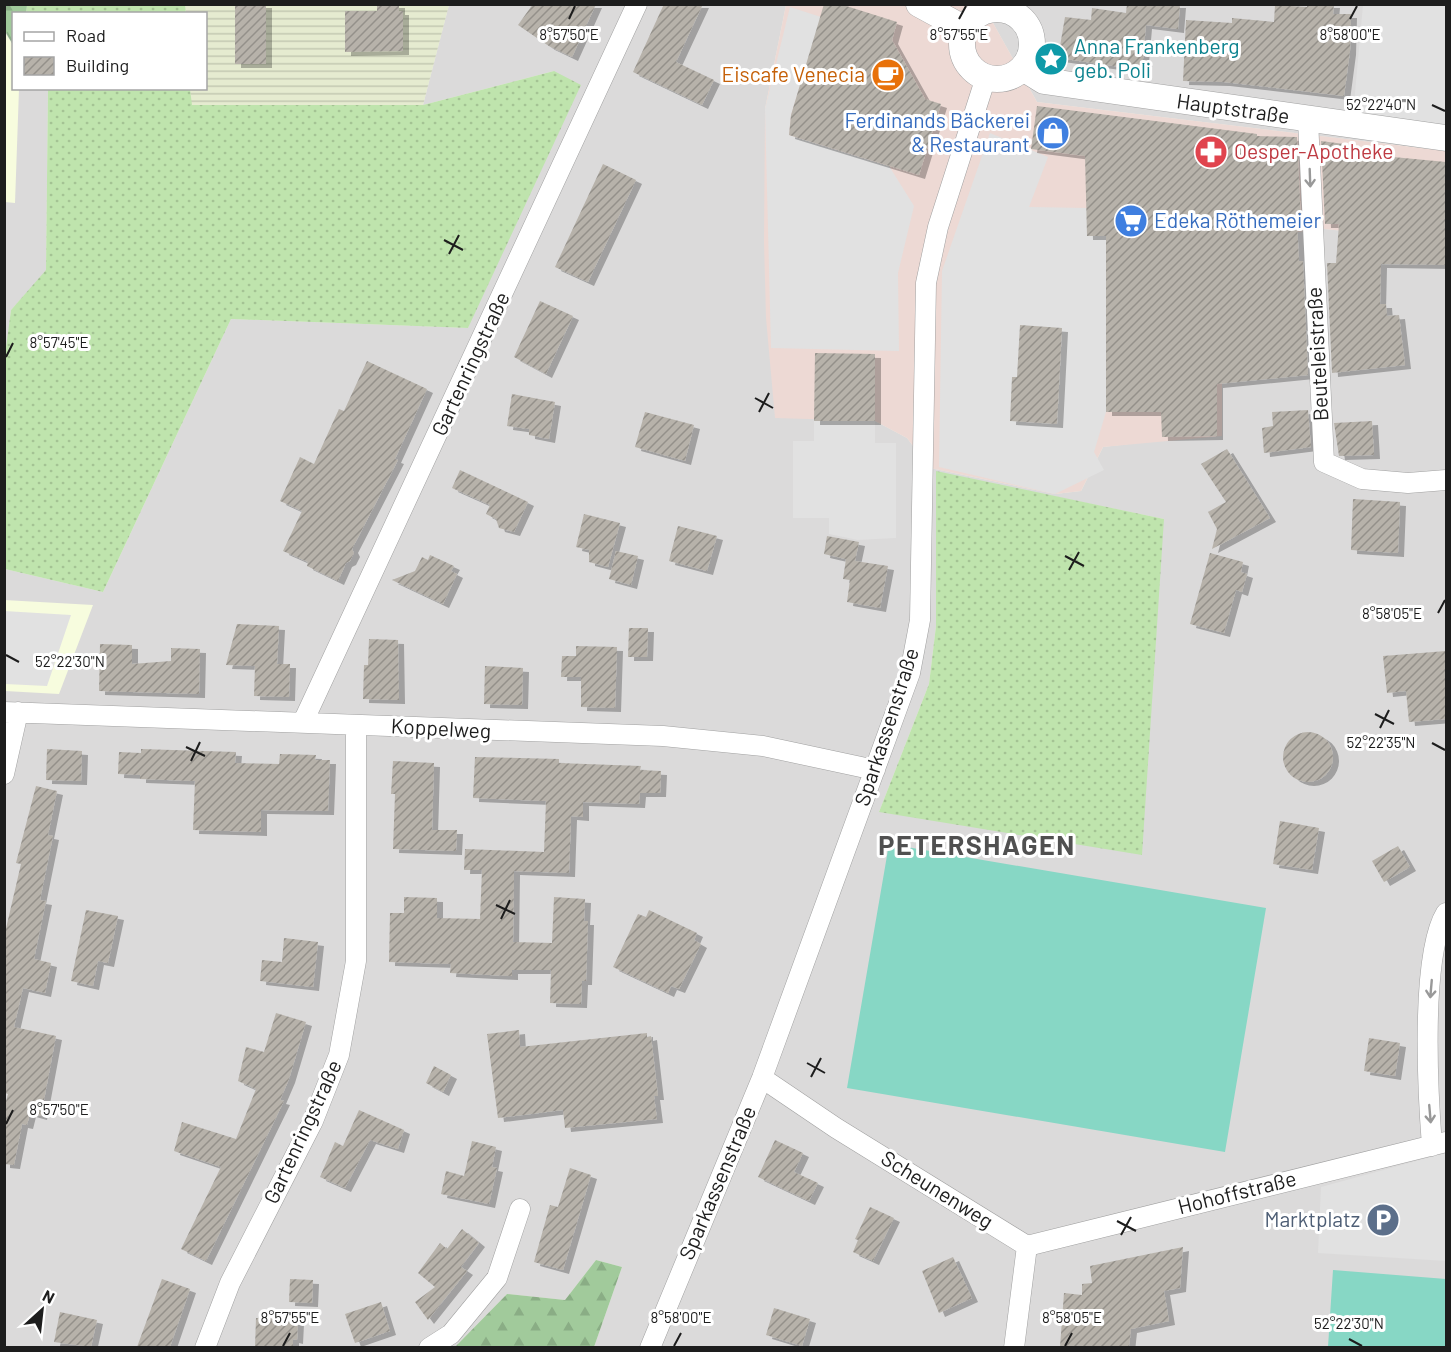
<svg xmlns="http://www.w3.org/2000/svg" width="1451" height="1352" font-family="Barlow,sans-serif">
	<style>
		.residential { fill: #dbdada; fill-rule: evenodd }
		.commercial { fill: #edd9d4 }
		.education { fill: #f7fcde }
		.farmland { fill: url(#farmland-rules) }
		.grass { fill: url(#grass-dots) }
		.forest { fill: url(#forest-firs) }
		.pitch { fill: #87d7c5 }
		.parking { fill: #e1e1e1 }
		.building { fill: url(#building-hatch); filter: url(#shadow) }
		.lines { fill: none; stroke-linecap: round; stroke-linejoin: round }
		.minor-casing { stroke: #a1a1a1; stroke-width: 21 }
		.tertiary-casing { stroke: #a1a1a1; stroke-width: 27 }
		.minor { stroke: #fff; stroke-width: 20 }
		.tertiary { stroke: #fff; stroke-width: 26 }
		.oneway { stroke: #999 }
		.ticks { fill: none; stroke: #1d1d1d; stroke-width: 2 }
		.labels { text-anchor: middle; stroke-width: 6; stroke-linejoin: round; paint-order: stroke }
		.culture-label { font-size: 21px; fill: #0d838f; stroke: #fff; text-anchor: start }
		.food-label { font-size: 21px; fill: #c56008; stroke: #fff; text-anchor: end }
		.street-label { font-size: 21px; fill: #1d1d1d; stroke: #fff }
		.shop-label { font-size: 21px; fill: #366cbe; stroke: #fff; text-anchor: end }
		.health-label { font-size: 21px; fill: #be3a42; stroke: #fff; text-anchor: start }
		.service-label { font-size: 21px; fill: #4e5e75; stroke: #fff; text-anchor: end }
		.district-label { font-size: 27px; font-weight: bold; letter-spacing: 1.5px; fill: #505050; stroke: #fff }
		.ticks-label { font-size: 15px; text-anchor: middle; fill: #1d1d1d; stroke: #fff; stroke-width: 6; stroke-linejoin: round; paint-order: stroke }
	</style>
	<defs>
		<pattern id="farmland-rules" width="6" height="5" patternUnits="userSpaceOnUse" patternTransform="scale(1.5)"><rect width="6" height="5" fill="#e5ebd0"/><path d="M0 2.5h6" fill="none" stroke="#c4c9b2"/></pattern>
		<pattern id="grass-dots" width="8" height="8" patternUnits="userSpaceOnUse" patternTransform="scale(1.5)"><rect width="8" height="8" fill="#bfe4ad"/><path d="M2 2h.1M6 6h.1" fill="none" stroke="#a4c394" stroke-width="1.8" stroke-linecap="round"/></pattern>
		<pattern id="forest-firs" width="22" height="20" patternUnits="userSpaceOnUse" patternTransform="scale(1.5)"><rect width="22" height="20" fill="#a1ca9b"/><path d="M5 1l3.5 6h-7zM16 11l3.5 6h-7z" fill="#8aad85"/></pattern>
		<pattern id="building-hatch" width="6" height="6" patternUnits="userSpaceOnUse" patternTransform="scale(1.5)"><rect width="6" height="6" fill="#b7b2aa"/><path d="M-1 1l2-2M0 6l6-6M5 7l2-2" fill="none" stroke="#94908a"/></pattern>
		<filter id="shadow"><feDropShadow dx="6" dy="4" stdDeviation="0" flood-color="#0004"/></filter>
	</defs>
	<rect width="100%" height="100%" fill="#edece4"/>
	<path class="residential" d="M5 5H27L26 13 14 14V88L48 89 46 271 11 310 5 363Z
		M449 5H786L765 109 875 421 907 438 930 468 1055 494 1081 491 1103 447 1137 443 1222 280 1256 237 1324 229 1446 241V1347H594L622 1267 596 1260 565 1300 507 1294 455 1347 5 1348V569L103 592 231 319 468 328 554 71 423 105ZM936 472 1164 519 879 812 929 684 936 626Z
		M983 5H1446V151L1037 102Z"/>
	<path class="commercial" d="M786 5H983L1037 102 1446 151V241L1324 229 1255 237 1222 280V436L1103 447 1081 491 1055 494 930 468 907 438 875 421 775 418 766 318 764 242 765 109Z"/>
	<path class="education" d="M4 31 13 45 14 88 19 89 15 203 5 202Z
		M4 600 93 605 59 694 5 691Z"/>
	<path class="farmland" d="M185 5H449L423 105H191L190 89 206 88V14L186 13Z"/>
	<path class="grass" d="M27 4 185 5 186 13 26 14Z
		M554 71 581 85 468 328 231 319 103 592 5 569 4 363 11 310 46 270 48 89H190L192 105H423Z
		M936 471 1164 519 1142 855 879 812 929 684 936 626Z"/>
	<path class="forest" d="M4 5H27L26 13 14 14 13 45 5 31Z
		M596 1260 622 1267 594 1347H455L507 1294 565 1300Z"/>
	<path class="pitch" d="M889 844 1266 908 1225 1152 847 1088Z
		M1333 1270 1446 1279V1347H1328Z"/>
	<path class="parking" d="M1363 5H1446V126L1353 115Z
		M790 7 821 17 791 115 789 135 889 166 914 206 898 273 899 351 771 348 765 109Z
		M990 133 1048 157 1029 207 1087 208V236H1106V412L1094 452 1104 470 1055 494 939 467 942 271Z
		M814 421H875V443H896V538L858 540 829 534V518H793V441H814Z
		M4 611 71 615 47 686 5 684Z
		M1446 1153V1261L1318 1253 1321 1187Z"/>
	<path class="building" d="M235 4H266V64H235Z
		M377 4H399V11H403V51L345 52V11H377Z
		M533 4H596L572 57 549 46 518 25Z
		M664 4H703L676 62 714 80 702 105 633 72Z
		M824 4H840L897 22 892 40 925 99 941 104 919 175 789 135 791 115Z
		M1127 4H1180L1178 29 1146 25 1142 70 1058 58 1065 17 1091 20 1092 8 1126 13Z
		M1307 4H1334L1333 14H1351L1350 51 1344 96 1224 82 1183 81 1186 20 1232 23V18L1274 22 1275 5 1307 7Z
		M1037 106 1257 134V136L1297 137 1301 222H1297L1299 261H1303L1308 375 1217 384V436L1162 437 1161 412H1106V236H1087L1085 156 1031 149Z
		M1321 141 1352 145 1351 153 1446 162V265L1381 264 1380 304H1386L1387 316 1399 315 1405 365 1332 373 1327 263H1336L1339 224H1325Z
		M603 164 636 180 588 282 555 267Z
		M540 301 573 316 546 374 514 357Z
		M1020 325 1062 328 1057 424 1010 421 1012 377H1017Z
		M815 353 875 354V421H814Z
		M367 361 427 389 395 459 398 460 352 549 354 553 350 561 346 563 338 581 307 566 308 562 283 551 302 511 280 501 300 457 314 464 339 409 344 411Z
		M512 394 555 402 549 439 529 435V429L507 426Z
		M1308 410 1311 447 1264 453 1262 428 1273 426 1272 412Z
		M645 412 694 425 685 461 635 447Z
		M1372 421 1374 455 1339 456 1334 423Z
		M1227 449 1270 518 1212 549 1217 529 1208 512 1226 502 1201 464Z
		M460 470 528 502 514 532 499 528 496 519 486 514 490 505 452 488Z
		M1353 499 1400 502 1398 553 1351 550Z
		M584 514 620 523 608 567 589 562V550L576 547Z
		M678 526 717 536 707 571 669 561Z
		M827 536 859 542 855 561 888 566 880 608 847 602 850 580 843 579 846 559 854 561 824 554Z
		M616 551 638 556 631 585 609 579Z
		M1210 553 1243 562 1241 572 1247 574 1242 592 1236 590 1224 633 1190 624Z
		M430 555 454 566 451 571 457 574 443 604 392 580 415 571 422 557 428 560Z
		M237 624 279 626 277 664H290L289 697 254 696 255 666 226 665Z
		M629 628H648L647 657H628Z
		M369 639 398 640 399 700 363 699 364 665H368Z
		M100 644 132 645V664L171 661V648L200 649 199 694 99 691Z
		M576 646 617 647 615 708 581 707V677H561L562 656H576Z
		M1446 651V719L1409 722 1406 691 1387 693 1383 656Z
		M485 666 523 668 522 705 484 704Z
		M1283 757a25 25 0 1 1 50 0a25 25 0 1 1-50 0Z
		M47 749 82 751 81 781 46 780Z
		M141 749 236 752 235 763 279 764 280 754 316 755 315 760H330L328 811 261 810V832L193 830 195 781 140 779V775L118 774 119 752 141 753Z
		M475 757 559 759V763L641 766 640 770 661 771 660 793H640L639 804 583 802V817L571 816 569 873 514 871 513 942 552 943 554 897 585 899 584 921H588L586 981H582L581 1004 550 1003 551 970H512V976L450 973 451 964 389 962 390 913H404V897L437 898V918L480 919 482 870H464L465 849 544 852 546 801 473 798Z
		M393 761 434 763 432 830H457L456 851 393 849 395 794H391Z
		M36 786 57 791 48 835 53 836 40 900 46 901 34 959 51 963 45 993 23 988 14 1027 56 1036 41 1116 30 1113 27 1125 22 1124 14 1165 4 1164V1108L8 1094 4 1093V937L21 864 16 863Z
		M1280 821 1319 828 1312 870 1273 864Z
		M1398 846 1410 867 1384 882 1372 861Z
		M86 910 118 916 108 963 98 961 93 986 71 981Z
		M649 910 697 933 694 940 701 944 679 989 671 986 668 993 613 967 638 914 646 917Z
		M284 938 318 942 313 987 260 981 262 960 282 962Z
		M276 1013 306 1022 289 1079 280 1100 284 1101 206 1261 181 1249 221 1167 174 1151 182 1122 236 1139 256 1089 238 1081 246 1047 264 1052Z
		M519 1030 520 1047 647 1033V1037L651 1036 658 1096H654L657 1119 565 1128 563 1110 498 1118 487 1034Z
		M1369 1038 1400 1043 1395 1076 1364 1071Z
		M434 1066 451 1075 443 1092 426 1083Z
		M359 1110 404 1130 398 1149 370 1140 345 1188 320 1177 335 1142 343 1146Z
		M775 1140 803 1153 794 1172 818 1183 809 1201 758 1177Z
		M472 1141 496 1147 492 1167 497 1168 489 1204 441 1194 446 1171 464 1176Z
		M570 1168 591 1175 563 1270 534 1262 550 1205 558 1207Z
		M870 1207 894 1218 873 1261 853 1252 858 1240 855 1239Z
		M462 1229 479 1243 461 1267 467 1271 428 1320 415 1302 435 1287 418 1273 440 1243 447 1249Z
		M1183 1247 1180 1288 1164 1291 1169 1321 1131 1329 1129 1347H1060L1064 1293 1082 1295V1284L1092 1283 1090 1266Z
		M953 1257 972 1298 939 1313 922 1271Z
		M162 1279 190 1289 170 1347H137Z
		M290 1279 313 1280 312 1303 289 1302Z
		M381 1302 390 1331 355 1343 345 1314Z
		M774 1308 810 1319 802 1346 766 1335Z
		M60 1312 97 1320 91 1347 54 1342Z
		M256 1318 298 1320 297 1340 293 1339V1347H255Z"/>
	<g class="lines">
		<g class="minor-casing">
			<path id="minor" d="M1004 9V4
				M1308 120 1324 462 1362 479 1408 483 1446 480
				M4 712 663 736 763 746 875 770
				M303 722 637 4
				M4 774 18 712
				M762 1078 836 1128 1027 1246
				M1432 1146C1428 1095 1420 955 1446 913
				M1027 1246 1446 1142
				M205 1348 230 1283 313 1121 339 1055 356 961V725
				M429 1348 451 1334 497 1278 520 1209
				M650 1348 762 1078 910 673 920 620 926 283 938 227 986 77
				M1014 1348 1027 1246"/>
		</g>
		<g class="tertiary-casing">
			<path id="tertiary" d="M919 4 965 29
				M962 44a35 35 0 1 1 70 0a35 35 0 1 1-70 0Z
				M1023 68 1044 81 1446 138"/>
		</g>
		<use href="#minor" class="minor"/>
		<use href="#tertiary" class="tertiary"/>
	</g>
	<defs><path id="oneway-shaft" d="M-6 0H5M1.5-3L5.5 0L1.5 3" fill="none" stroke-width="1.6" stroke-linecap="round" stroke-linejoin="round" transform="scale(1.5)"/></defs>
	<g class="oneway">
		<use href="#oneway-shaft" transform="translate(1310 178) rotate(88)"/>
		<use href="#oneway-shaft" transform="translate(1431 989) rotate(95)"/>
		<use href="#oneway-shaft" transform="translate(1430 1114) rotate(85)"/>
	</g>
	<path class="ticks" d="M569 19 575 6M959 19 966 6M1350 19 1357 6M1432 105 1445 111M444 240 463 250M449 254 459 235M6 357 13 343M755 398 773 408M759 412 769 393M1065 556 1084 566M1069 570 1079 552M1438 613 1445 600M6 655 19 662M1375 714 1394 724M1380 728 1389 710M1432 743 1445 750M186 747 205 756M191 761 200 742M496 905 515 914M501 919 510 900M807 1063 825 1073M811 1077 821 1058M6 1124 13 1110M1117 1221 1136 1231M1121 1235 1131 1217M1349 1339 1362 1346M283 1346 290 1333M674 1346 681 1333M1065 1346 1072 1333"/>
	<defs>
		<g id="sight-disc" transform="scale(1.725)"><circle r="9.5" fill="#0f9aa8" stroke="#fff"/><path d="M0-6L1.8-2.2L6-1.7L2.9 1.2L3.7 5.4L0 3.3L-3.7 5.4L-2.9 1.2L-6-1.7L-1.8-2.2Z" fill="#fff"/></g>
		<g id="cafe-disc" transform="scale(1.725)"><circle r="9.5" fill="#e8710a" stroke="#fff"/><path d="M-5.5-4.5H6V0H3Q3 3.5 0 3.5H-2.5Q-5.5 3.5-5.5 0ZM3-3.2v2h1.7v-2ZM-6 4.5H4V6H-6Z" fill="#fff"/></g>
		<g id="shop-disc" transform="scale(1.725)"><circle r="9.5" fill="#3f7fe0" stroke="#fff"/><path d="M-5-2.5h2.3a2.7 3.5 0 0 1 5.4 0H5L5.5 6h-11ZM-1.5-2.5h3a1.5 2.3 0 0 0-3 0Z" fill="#fff"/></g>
		<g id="pharmacy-disc" transform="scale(1.725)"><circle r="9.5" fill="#e0444e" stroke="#fff"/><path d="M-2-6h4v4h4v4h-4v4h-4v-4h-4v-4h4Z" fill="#fff"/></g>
		<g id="supermarket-disc" transform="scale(1.725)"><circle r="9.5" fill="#3f7fe0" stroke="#fff"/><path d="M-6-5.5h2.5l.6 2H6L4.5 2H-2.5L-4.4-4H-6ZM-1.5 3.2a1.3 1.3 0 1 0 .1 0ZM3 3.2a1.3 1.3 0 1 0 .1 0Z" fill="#fff"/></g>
		<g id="parking-disc" transform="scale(1.725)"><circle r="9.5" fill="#5c6f8a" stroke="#fff"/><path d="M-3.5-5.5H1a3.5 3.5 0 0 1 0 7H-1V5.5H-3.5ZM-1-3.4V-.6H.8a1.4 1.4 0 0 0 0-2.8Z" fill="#fff"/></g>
	</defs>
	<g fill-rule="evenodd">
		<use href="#sight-disc" x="1051" y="59"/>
		<use href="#cafe-disc" x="888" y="75"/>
		<use href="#shop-disc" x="1053" y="133"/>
		<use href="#pharmacy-disc" x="1211" y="152"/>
		<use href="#supermarket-disc" x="1131" y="221"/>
		<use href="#parking-disc" x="1383" y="1220"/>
	</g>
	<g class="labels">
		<g class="culture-label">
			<text x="1074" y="54">Anna Frankenberg<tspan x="1074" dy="24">geb. Poli</tspan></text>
		</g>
		<g class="food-label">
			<text x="865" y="82">Eiscafe Venecia</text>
		</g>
		<g class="street-label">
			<text transform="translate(1233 109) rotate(8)" y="7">Hauptstraße</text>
			<text transform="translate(1318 354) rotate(-93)" y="7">Beuteleistraße</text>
			<text transform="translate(471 364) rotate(-65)" y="7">Gartenringstraße</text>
			<text transform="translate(887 727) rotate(-72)" y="7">Sparkassenstraße</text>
			<text transform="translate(441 729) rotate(3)" y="7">Koppelweg</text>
			<text transform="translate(303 1132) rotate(-65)" y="7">Gartenringstraße</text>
			<text transform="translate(718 1183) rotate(-67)" y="7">Sparkassenstraße</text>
			<text transform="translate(937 1190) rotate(32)" y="7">Scheunenweg</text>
			<text transform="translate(1237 1193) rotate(-14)" y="7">Hohoffstraße</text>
		</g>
		<g class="shop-label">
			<text x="1030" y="128">Ferdinands Bäckerei<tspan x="1030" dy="24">&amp; Restaurant</tspan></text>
			<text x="1154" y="228" text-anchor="start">Edeka Röthemeier</text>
		</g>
		<g class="health-label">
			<text x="1234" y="159">Oesper-Apotheke</text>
		</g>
		<g class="service-label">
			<text x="1360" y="1227">Marktplatz</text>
		</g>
		<g class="district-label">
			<text x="977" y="855">PETERSHAGEN</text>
		</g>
	</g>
	<g class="ticks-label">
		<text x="569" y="40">8°57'50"E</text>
		<text x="959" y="40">8°57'55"E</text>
		<text x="1350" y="40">8°58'00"E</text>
		<text x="1381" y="110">52°22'40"N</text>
		<text x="59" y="348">8°57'45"E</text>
		<text x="1392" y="619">8°58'05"E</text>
		<text x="70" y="667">52°22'30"N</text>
		<text x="1381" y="748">52°22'35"N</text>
		<text x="59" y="1115">8°57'50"E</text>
		<text x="290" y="1323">8°57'55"E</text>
		<text x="681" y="1323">8°58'00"E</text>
		<text x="1072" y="1323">8°58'05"E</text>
		<text x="1349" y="1329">52°22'30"N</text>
	</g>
	<rect width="1451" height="1352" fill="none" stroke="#1d1d1d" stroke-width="12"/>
	<rect x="12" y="12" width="195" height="78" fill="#ffffff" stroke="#a5a5a5" stroke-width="1.5"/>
	<rect x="24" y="32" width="30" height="9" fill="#ffffff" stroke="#a5a5a5" stroke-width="1.5"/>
	<text x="66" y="42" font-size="18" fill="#1d1d1d">Road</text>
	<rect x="24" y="57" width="30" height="18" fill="url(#building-hatch)" stroke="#a5a5a5" stroke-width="1.5"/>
	<text x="66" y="72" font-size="18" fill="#1d1d1d">Building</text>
	<g transform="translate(42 1310) rotate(27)" stroke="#ffffff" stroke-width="4.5" paint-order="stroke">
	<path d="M0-4.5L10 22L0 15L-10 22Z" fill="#1d1d1d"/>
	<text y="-9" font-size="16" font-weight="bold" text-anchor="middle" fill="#1d1d1d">N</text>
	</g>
</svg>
